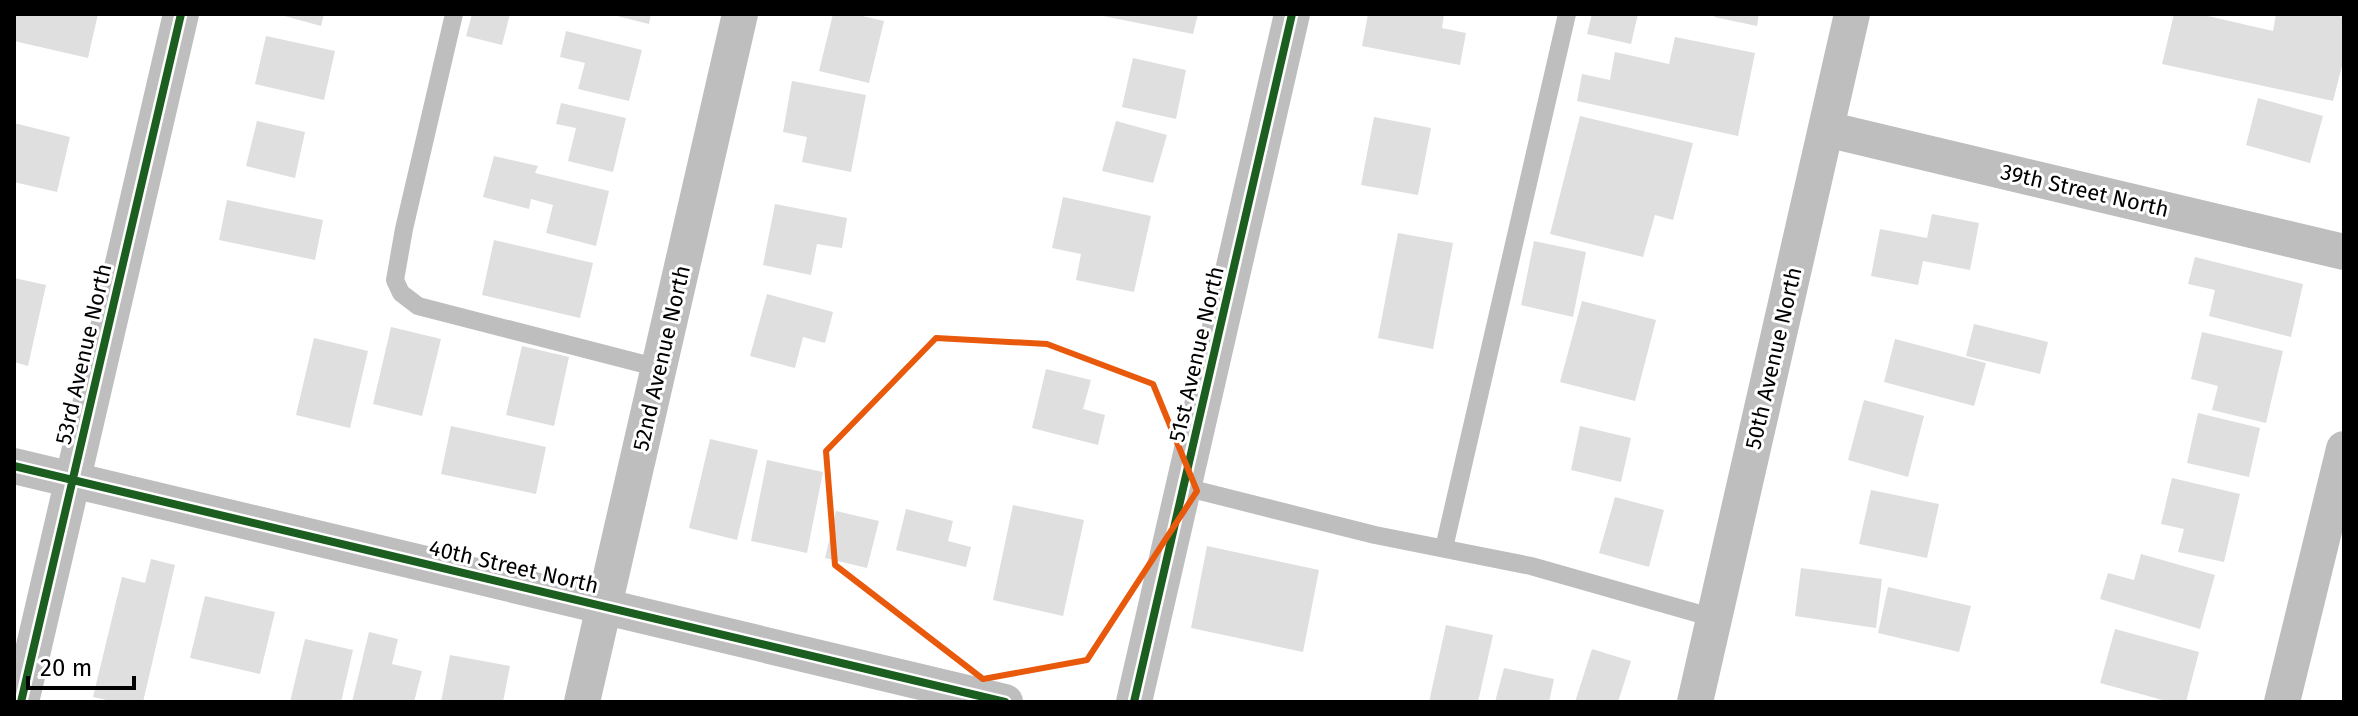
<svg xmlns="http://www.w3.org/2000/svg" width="2358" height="716" font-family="'Fira Sans',sans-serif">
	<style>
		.building { fill: #dfdfdf }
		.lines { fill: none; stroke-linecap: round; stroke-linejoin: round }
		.lane { stroke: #bebebe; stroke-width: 18 }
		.street { stroke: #bebebe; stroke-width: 36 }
		.cycleway-casing { stroke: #fff; stroke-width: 13 }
		.cycleway { stroke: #1b5e20; stroke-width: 8 }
		.marked { fill: none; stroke: #e8590c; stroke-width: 6; stroke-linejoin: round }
		.labels { text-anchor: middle; stroke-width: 6; stroke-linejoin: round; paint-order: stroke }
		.street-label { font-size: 22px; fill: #000; stroke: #fff }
	</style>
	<rect width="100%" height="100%" fill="#fff"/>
	<path class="building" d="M14 14H98L88 58 14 41Z
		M277 14H324L321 26Z
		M472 14H510L502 45 466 36Z
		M609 14H651L649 24Z
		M833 14H854L884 21 869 83 819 71Z
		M1093 14H1198L1193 34Z
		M1368 14H1444L1442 28 1466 33 1460 65 1362 46Z
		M1592 14H1638L1631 44 1587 34Z
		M1715 14H1759L1757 26 1714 17Z
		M2174 14H2199L2273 31 2276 14H2329L2344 17V58L2333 101 2162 64Z
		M566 31 642 50 629 101 578 89 585 63 560 57Z
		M266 36 335 51 324 100 255 84Z
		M1675 37 1755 53 1738 136 1577 101 1582 74 1610 80 1615 52 1669 64Z
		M1133 58 1186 70 1176 119 1122 107Z
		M792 81 866 95 851 172 802 162 807 137 783 132Z
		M2258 98 2323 116 2310 163 2246 145Z
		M561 103 626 118 613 172 568 161 576 128 556 124Z
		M1580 116 1693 143 1673 220 1655 215 1643 257 1550 234Z
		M1374 117 1431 128 1418 195 1361 185Z
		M257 121 305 132 295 178 246 166Z
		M1116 121 1167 135 1153 183 1102 171Z
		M14 123 70 137 57 192 14 182Z
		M494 156 538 166 535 173 609 191 596 246 546 233 553 205 531 199 529 209 483 197Z
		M1063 197 1151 216 1134 292 1076 280 1081 254 1052 248Z
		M227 200 323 220 315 260 219 240Z
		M775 204 847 218 842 248 817 244 811 275 763 265Z
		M1932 214 1979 223 1970 270 1923 261 1918 285 1871 276 1880 229 1927 238Z
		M1398 233 1453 243 1433 349 1378 338Z
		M494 240 593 263 580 318 482 295Z
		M1534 241 1586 252 1573 317 1521 305Z
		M2195 257 2303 284 2291 337 2209 316 2215 290 2188 284Z
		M14 278 46 285 28 366 14 362Z
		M767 294 833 312 825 343 803 337 795 368 750 356Z
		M1582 301 1656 320 1635 401 1560 382Z
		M1974 324 2048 342 2040 374 1966 356Z
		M391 327 441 339 422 416 373 404Z
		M2202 332 2283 351 2266 423 2212 410 2218 386 2191 379Z
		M314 338 368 351 350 428 296 415Z
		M1895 339 1986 363 1974 406 1884 382Z
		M522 346 569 357 554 426 506 415Z
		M1046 369 1091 380 1083 409 1105 415 1098 445 1032 428Z
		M1864 400 1924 416 1908 477 1848 460Z
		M2198 413 2260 428 2249 477 2187 463Z
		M451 426 546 447 536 494 441 474Z
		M1580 426 1631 438 1621 482 1571 470Z
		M710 439 758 450 737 540 689 528Z
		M767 460 823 472 807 553 751 541Z
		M2172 478 2240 494 2224 562 2178 552 2184 529 2161 524Z
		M1871 490 1939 504 1927 558 1859 544Z
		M1615 497 1664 510 1649 567 1599 553Z
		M1013 505 1084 520 1063 616 993 600Z
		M906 509 953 521 948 541 971 547 966 567 896 550Z
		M836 511 879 521 867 568 825 558Z
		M1207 546 1319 570 1303 652 1191 628Z
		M2141 554 2215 575 2200 629 2100 599 2108 573 2134 580Z
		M151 559 175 565 143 702H115L93 697 122 577 145 583Z
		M1801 568 1882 579 1876 628 1795 616Z
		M1888 587 1971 606 1959 652 1878 633Z
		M205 596 275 612 260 674 190 658Z
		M1446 625 1493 635 1478 702H1429Z
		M2115 629 2199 652 2186 702H2170L2100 683Z
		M369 632 398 639 392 664 422 671 414 702H352Z
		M305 639 353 650 341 702H290Z
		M1592 649 1631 661 1618 702H1575Z
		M450 655 510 666 503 702H441Z
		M1504 668 1554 679 1549 702H1495Z"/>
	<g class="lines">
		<path class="lane" d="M454 14 404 229 395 280 401 293 418 306 659 368
			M1184 487 1375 535 1531 566 1714 618
			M1444 548 1567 14"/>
		<path class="street" d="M1826 129 2344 252
			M14 466 1005 702
			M21 702 181 14
			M582 702 740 14
			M1134 702 1292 14
			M1695 702 1852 14
			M2282 702 2344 449"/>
		<g class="cycleway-casing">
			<path id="cycleway" d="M14 466 1005 702
				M21 702 181 14
				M1134 702 1292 14"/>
		</g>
		<use href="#cycleway" class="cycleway"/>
	</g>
	<path class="marked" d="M936 338 1047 344 1153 384 1197 491 1087 660 983 679 835 565 826 451Z"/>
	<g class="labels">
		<g class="street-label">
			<text transform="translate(2085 190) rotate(13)" y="8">39th Street North</text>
			<text transform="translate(83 354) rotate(-77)" y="8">53rd Avenue North</text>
			<text transform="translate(1196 354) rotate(-77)" y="8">51st Avenue North</text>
			<text transform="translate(661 358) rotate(-77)" y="8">52nd Avenue North</text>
			<text transform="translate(1773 358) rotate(-77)" y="8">50th Avenue North</text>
			<text transform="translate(514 566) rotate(13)" y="8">40th Street North</text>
		</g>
	</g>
	<rect width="2358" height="716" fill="none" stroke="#000000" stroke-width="32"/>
	<path d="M28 676v12h106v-12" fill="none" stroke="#000000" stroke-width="4"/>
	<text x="40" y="676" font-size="24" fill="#000000" stroke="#ffffff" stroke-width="6" paint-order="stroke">20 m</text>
</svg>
